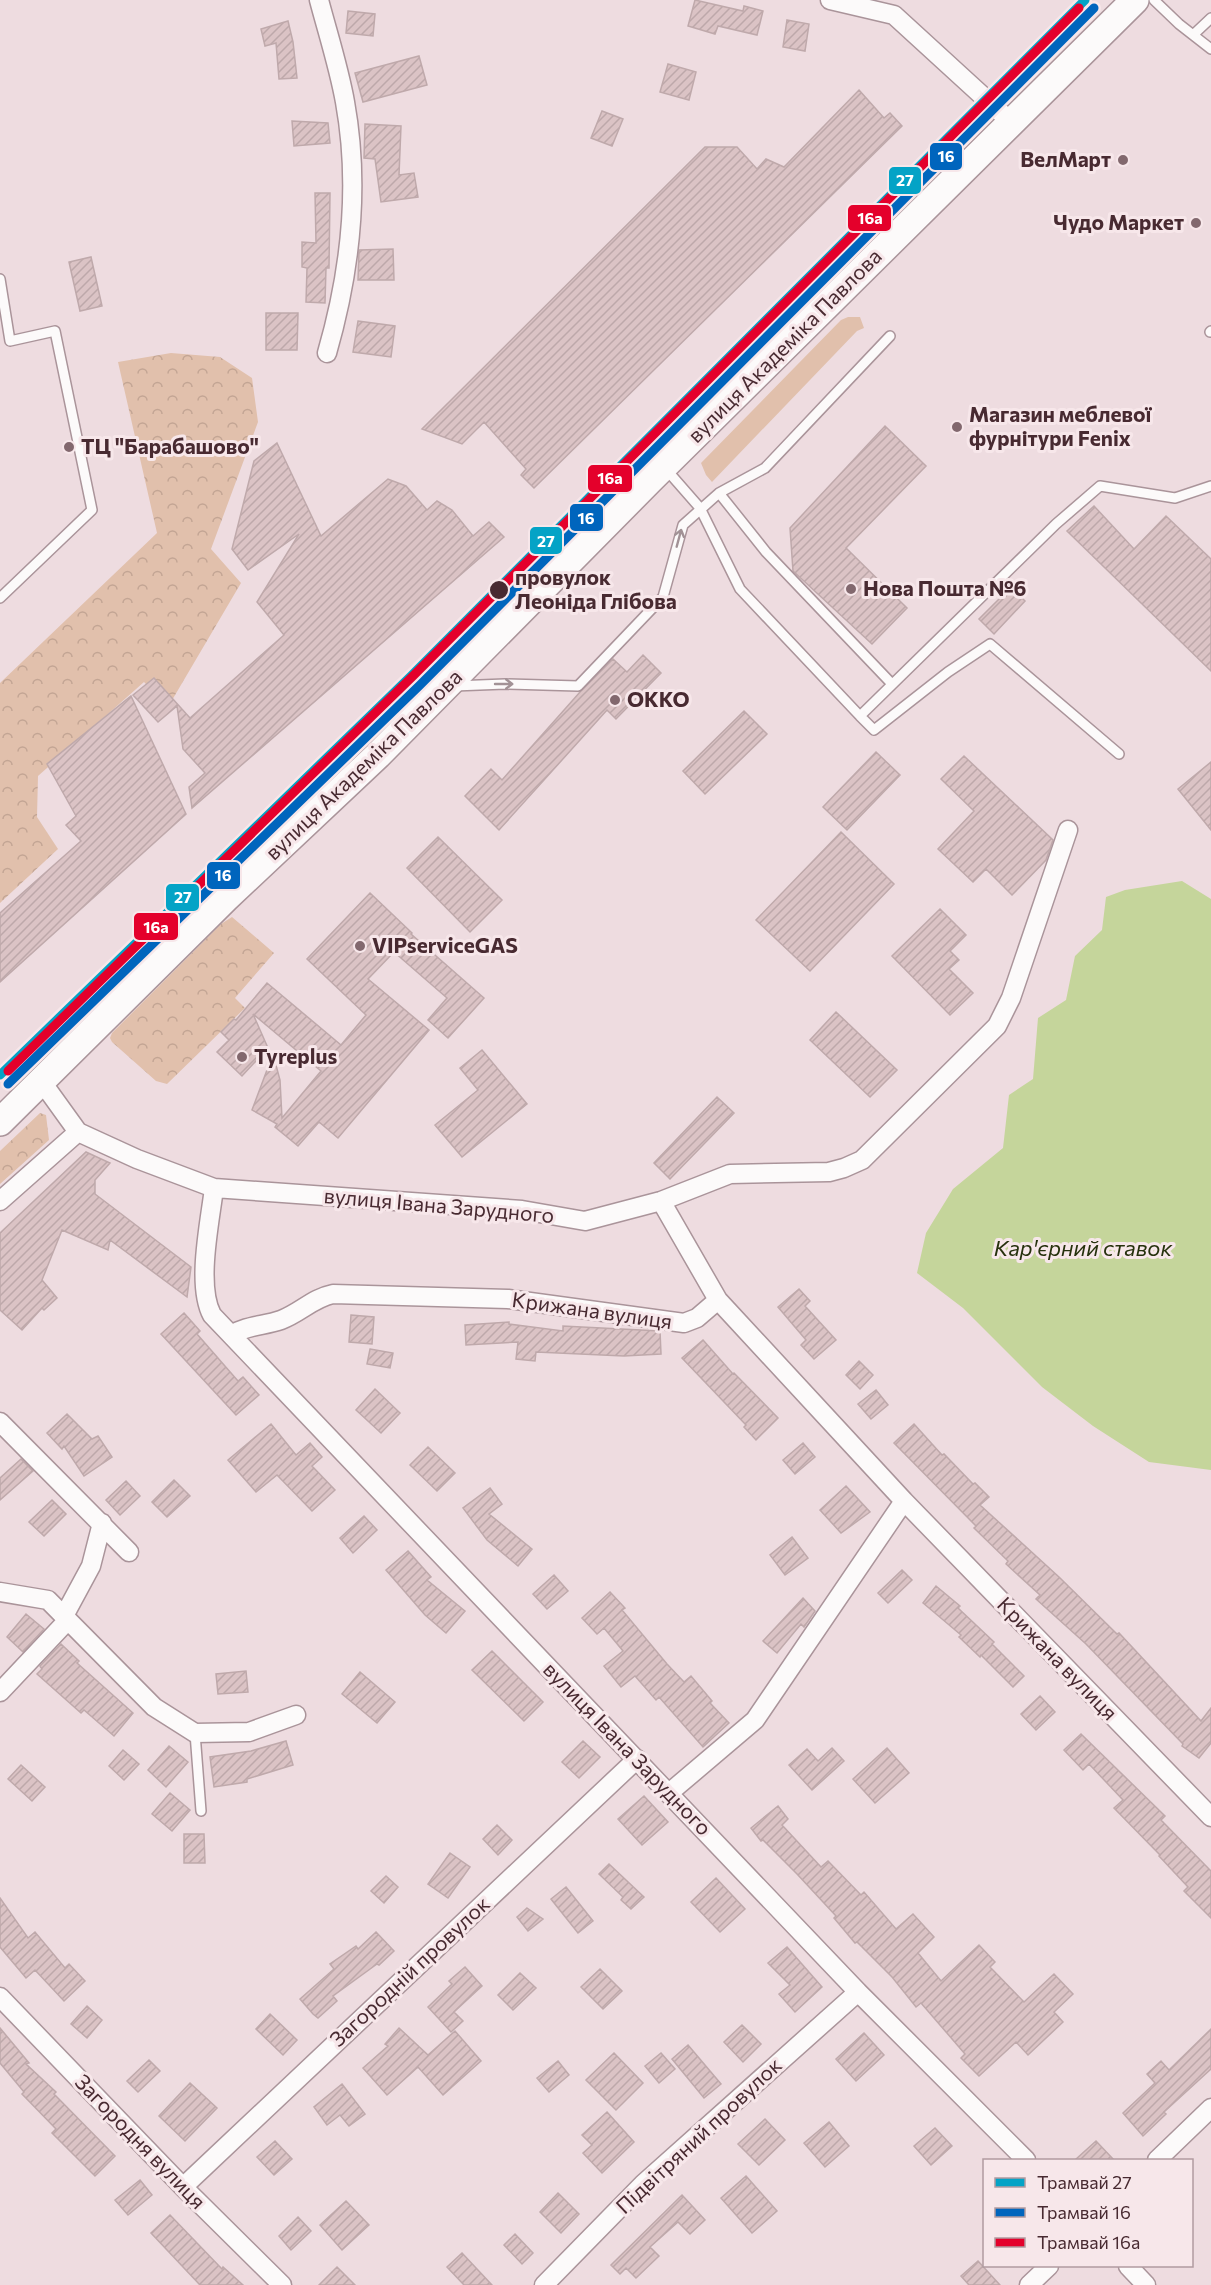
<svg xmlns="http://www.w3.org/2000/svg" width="1211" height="2285" font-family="Commissioner,sans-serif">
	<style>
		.green { fill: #e1c0ac }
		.forest { fill: url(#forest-crowns) }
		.water { fill: #c5d59b }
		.building { fill: url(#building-hatch); stroke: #bfa9ab; stroke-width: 1.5 }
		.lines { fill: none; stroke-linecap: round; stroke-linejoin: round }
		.lane-casing { stroke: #aa949a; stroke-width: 12 }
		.street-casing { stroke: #aa949a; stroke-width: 21 }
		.primary-casing { stroke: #aa949a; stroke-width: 30 }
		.lane { stroke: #fcfafa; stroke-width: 9 }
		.street { stroke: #fcfafa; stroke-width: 18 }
		.primary { stroke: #fcfafa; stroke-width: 27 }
		.tram-1-casing { stroke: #f7e7ea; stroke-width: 14 }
		.tram-2-casing { stroke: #f7e7ea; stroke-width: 14 }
		.tram-3-casing { stroke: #f7e7ea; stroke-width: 14 }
		.tram-1 { stroke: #04a3c6; stroke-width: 9 }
		.tram-2 { stroke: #0065bd; stroke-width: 9 }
		.tram-3 { stroke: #e4002b; stroke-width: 9 }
		.oneway { stroke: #a29296 }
		.poi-dot { fill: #82686e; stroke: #f7e7ea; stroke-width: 2 }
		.stop-dot { fill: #482a31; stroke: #f7e7ea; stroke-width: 2 }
		.labels { text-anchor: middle; stroke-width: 6; stroke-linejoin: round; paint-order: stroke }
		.poi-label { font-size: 21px; font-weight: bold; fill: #482a31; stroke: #f7e7ea; text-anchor: start }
		.street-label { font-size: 21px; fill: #482a31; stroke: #f7e7ea }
		.stop-label { font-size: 21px; font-weight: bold; fill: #482a31; stroke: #f7e7ea; text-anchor: start }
		.water-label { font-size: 22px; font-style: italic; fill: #26310d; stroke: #f7e7ea }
		.line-badge { stroke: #f7e7ea; stroke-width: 2 }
		.badge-label { font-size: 16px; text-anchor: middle; font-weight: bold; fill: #fff }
	</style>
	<defs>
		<pattern id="forest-crowns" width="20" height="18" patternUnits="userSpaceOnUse" patternTransform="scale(1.5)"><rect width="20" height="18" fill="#e1c0ac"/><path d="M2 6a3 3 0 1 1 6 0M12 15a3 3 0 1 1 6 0" fill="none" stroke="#c3a594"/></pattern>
		<pattern id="building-hatch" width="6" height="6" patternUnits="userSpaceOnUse" patternTransform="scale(1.5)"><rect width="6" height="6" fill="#dbc3c5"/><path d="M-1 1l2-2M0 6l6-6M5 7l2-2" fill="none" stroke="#bda8aa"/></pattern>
	</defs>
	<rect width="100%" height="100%" fill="#eedce0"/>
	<path class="green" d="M848 317H860L864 328 857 331 712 482 706 475 701 463 841 320Z"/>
	<path class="forest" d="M171 353 220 357 252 378 258 422 211 549 241 583 168 707 144 682 38 776 37 817 58 849 0 903V683L157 533 118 362Z
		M232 917 274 953 235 998 245 1008 167 1084 156 1081 112 1042 110 1038 112 1033 221 924Z
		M40 1113 46 1115 49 1140 0 1184V1151Z"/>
	<path class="water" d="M1182 881 1211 899V1470L1149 1462 1093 1426 1042 1387 963 1308 917 1273 926 1233 953 1189 1003 1148 1009 1095 1033 1079 1038 1018 1066 1000 1075 956 1102 930 1106 897 1125 890Z"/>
	<path class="building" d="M695 0 743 11 744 6 763 11 757 35 718 26 715 34 688 26Z
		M348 11 375 14 373 36 346 33Z
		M787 20 809 24 805 51 783 47Z
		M288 21 293 42 297 78 279 79 276 43 265 46 261 29Z
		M419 56 427 85 363 102 355 73Z
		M668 64 696 72 689 100 660 92Z
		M859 90 884 118 890 113 902 126 534 488 521 475 526 469 484 422 462 444 422 429 705 147H737L757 169 766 159 784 167Z
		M602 111 623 119 612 146 591 138Z
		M292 121 328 123 330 143 294 146Z
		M365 124 401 126 399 175 414 173 418 197 381 202 375 159 364 158Z
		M315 193H330L329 268H326L325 303 306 302 307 268 302 267V242L316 243Z
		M393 249 394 280H358L359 250Z
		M91 257 102 306 80 311 69 262Z
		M266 313H298L297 350H266Z
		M358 321 395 326 391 357 353 352Z
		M885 426 926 466 846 548 907 608 872 644 793 571 790 528Z
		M277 443 321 536 388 479 406 486 427 510 437 501 452 510 473 536 489 522 504 537 192 808 189 787 205 773 183 749 177 706 158 722 133 695 154 678 190 718 284 635 257 602 299 534 248 570 232 549 254 461Z
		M1094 506 1134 549 1166 516 1211 559V671L1067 531Z
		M1011 587 1025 601 994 634 979 619Z
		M643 655 661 673 616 719 607 710 499 830 465 796 491 769 502 780 580 692 613 659 627 672Z
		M131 696 186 814 0 982V913L81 841 66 825 76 816 47 764Z
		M744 711 767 734 705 794 683 771Z
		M876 752 900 775 847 830 823 807Z
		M964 756 1053 840 1046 860 1012 895 986 869 973 882 938 849 974 811 941 779Z
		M1211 762V830L1178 789Z
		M841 832 894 884 810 971 756 920Z
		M438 837 502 900 470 932 407 868Z
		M370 893 412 933 411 934 484 998 448 1038 428 1020 447 998 394 952 368 979 429 1030 338 1138 319 1122 298 1146 275 1127 277 1124 252 1110 273 1054 280 1080 282 1118 321 1071 253 1014 268 1048 242 1076 217 1052 229 1040 221 1032 234 1019 236 1020 267 983 341 1045 366 1015 307 959Z
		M940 909 966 935 950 951 959 960 949 969 973 993 950 1015 892 956Z
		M836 1012 897 1070 870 1097 810 1040Z
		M482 1050 527 1104 462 1157 435 1125 478 1090 460 1068Z
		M717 1097 734 1113 670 1179 654 1163Z
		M86 1152 110 1163 95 1180V1194L191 1267 187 1297 110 1240 108 1250 62 1230 42 1280 57 1298 44 1310 42 1308 22 1330 0 1310V1233Z
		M799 1289 810 1301 805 1306 836 1340 814 1359 801 1345 806 1340 778 1307Z
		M184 1313 200 1331 197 1334 238 1381 243 1377 259 1395 236 1415 161 1334Z
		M351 1315 374 1317 372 1344 349 1342Z
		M509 1322V1324L563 1331V1326L660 1331 661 1354 624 1356 536 1352 535 1361 516 1359 518 1342 466 1345 465 1325Z
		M703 1340 733 1374 734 1373 778 1418 756 1440 744 1427 746 1425 682 1358Z
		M370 1349 393 1353 390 1368 367 1364Z
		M859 1361 873 1375 860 1389 846 1375Z
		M375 1389 400 1413 381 1433 356 1410Z
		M876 1390 888 1405 871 1419 858 1404Z
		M67 1414 92 1439 98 1436 112 1457 84 1476 64 1446 62 1449 47 1433Z
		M271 1424 296 1455 310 1443 322 1457 312 1466 335 1490 312 1511 277 1475 256 1492 228 1460Z
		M914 1424 942 1455 944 1454 973 1484 975 1483 989 1497 980 1505 1059 1577 1117 1634 1119 1633 1201 1721 1211 1708V1743L1199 1758 1182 1746 1183 1744 1086 1644 1036 1599 1040 1595 1006 1564 1008 1561 974 1528 976 1526 894 1443Z
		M803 1443 815 1457 795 1474 783 1460Z
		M428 1447 455 1473 437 1491 410 1465Z
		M21 1459 33 1471 0 1500V1478Z
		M174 1480 190 1496 167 1517 152 1502Z
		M126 1481 140 1496 120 1515 106 1500Z
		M846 1486 870 1512 841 1533 820 1510Z
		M490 1488 502 1504 489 1514 532 1549 518 1566 487 1540 463 1508Z
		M52 1500 66 1514 44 1536 29 1522Z
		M364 1516 377 1530 353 1553 340 1538Z
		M792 1537 808 1558 785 1575 770 1555Z
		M408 1551 431 1577 427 1580 465 1611 446 1633 425 1615 386 1570Z
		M902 1570 912 1580 888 1603 878 1593Z
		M554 1575 568 1591 547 1609 533 1594Z
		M936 1586 960 1606 958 1608 994 1642 992 1644 1024 1676 1013 1687 981 1655 980 1657 959 1637 961 1635 923 1603Z
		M610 1592 625 1608 622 1610 667 1664 684 1682 691 1676 712 1701 710 1703 729 1723 703 1747 659 1697 656 1700 635 1676 621 1687 604 1666 623 1651 604 1628 597 1634 582 1618Z
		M803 1598 815 1611 804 1627 801 1624 777 1653 763 1641Z
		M26 1614 44 1629 23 1652 7 1637Z
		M61 1644 79 1661 77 1663 133 1713 114 1736 84 1710 81 1713 37 1674 42 1669 40 1666Z
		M492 1651 543 1702 524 1721 472 1670Z
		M246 1671 248 1692 218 1694 216 1674Z
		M360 1672 395 1702 377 1723 342 1694Z
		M1040 1696 1055 1712 1036 1730 1021 1714Z
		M1081 1734 1165 1816 1161 1820 1211 1871V1918L1184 1891 1188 1887 1159 1856 1160 1855 1114 1808 1123 1800 1089 1764 1083 1770 1064 1750Z
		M286 1741 293 1765 247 1779V1782L214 1787 210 1757 251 1751Z
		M583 1741 600 1757 579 1778 562 1762Z
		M169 1746 188 1762 166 1787 148 1770Z
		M832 1748 844 1761 812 1790 789 1765 807 1749 818 1761Z
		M887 1748 909 1773 875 1803 853 1779Z
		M123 1750 139 1764 124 1780 109 1766Z
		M21 1765 45 1787 32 1801 8 1779Z
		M170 1793 190 1810 172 1831 152 1814Z
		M644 1796 668 1822 642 1845 618 1819Z
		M778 1806 788 1819 782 1825 821 1867 828 1861 861 1895 864 1892 896 1929 913 1914 934 1937 918 1953 941 1981 979 1945 995 1962 990 1967 1024 2002 1054 1974 1073 1994 1054 2012 1063 2022 1028 2055 1016 2042 979 2076 961 2058 965 2054 921 2003 916 2007 892 1977 857 1942 855 1943 834 1918 836 1916 797 1874 763 1840 761 1841 751 1828Z
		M497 1825 512 1840 498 1855 483 1839Z
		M184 1834H204L205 1863H184Z
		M450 1853 470 1867 448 1898 428 1884Z
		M609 1864 644 1897 631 1909 621 1900 623 1897 599 1874Z
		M386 1876 398 1887 384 1903 371 1891Z
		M716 1878 745 1909 720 1932 691 1902Z
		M566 1887 593 1921 578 1933 551 1899Z
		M0 1898 28 1938 35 1932 65 1968 69 1964 85 1981 64 2001 35 1970 26 1978 0 1947Z
		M527 1908 543 1919 528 1931 517 1917Z
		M376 1932 394 1951 379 1965 377 1964 333 1996 337 2001 318 2018 313 2014 300 1999 334 1969 330 1964 356 1946 358 1949Z
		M787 1947 822 1987 795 2012 779 1994 790 1985 768 1963Z
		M465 1967 482 1986 454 2012 463 2021 451 2032 428 2007 452 1984 449 1981Z
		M600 1969 622 1991 603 2009 581 1987Z
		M520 1973 536 1988 513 2010 498 1995Z
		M87 2006 102 2020 87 2038 71 2024Z
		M270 2014 297 2040 283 2055 256 2029Z
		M742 2025 761 2044 743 2062 724 2042Z
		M0 2028 29 2063 26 2064 56 2092 54 2094 115 2156 95 2176 52 2133 56 2129 22 2094 24 2092 0 2063Z
		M399 2028 428 2055 455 2031 481 2061 443 2095 418 2067 387 2095 363 2068 388 2046 385 2044Z
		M1211 2029V2069L1164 2112 1166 2114 1143 2136 1123 2113 1155 2083 1147 2074 1161 2061 1169 2070Z
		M864 2033 884 2055 856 2081 836 2059Z
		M688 2045 721 2084 704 2098 672 2059Z
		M614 2053 643 2083 616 2110 586 2080Z
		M661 2053 675 2069 659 2083 645 2066Z
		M149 2060 160 2071 138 2092 127 2081Z
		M558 2061 569 2075 549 2092 537 2078Z
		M190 2083 217 2108 185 2141 159 2116Z
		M342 2084 365 2114 349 2126 340 2115 327 2125 314 2107Z
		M607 2112 634 2142 602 2173 583 2153 592 2145 582 2135Z
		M765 2119 785 2140 759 2165 738 2144Z
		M829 2122 849 2146 825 2167 804 2143Z
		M935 2128 952 2146 931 2165 914 2146Z
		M275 2141 292 2159 274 2175 257 2157Z
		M1096 2141 1114 2160H1075Z
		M746 2176 777 2211 752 2233 721 2198Z
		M140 2180 152 2195 128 2215 115 2200Z
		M558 2193 579 2214 561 2233 540 2212Z
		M682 2195 705 2220 690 2234 678 2222 650 2247 659 2256 636 2278 626 2268 620 2274 611 2265Z
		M346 2201 369 2225 342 2250 320 2225Z
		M170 2215 222 2269 223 2267 243 2285H200L151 2233Z
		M298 2217 311 2231 291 2250 279 2236Z
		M515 2234 533 2253 522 2264 504 2245Z
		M462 2253 492 2285H464L447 2267Z
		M978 2261 1000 2285H969L961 2276Z
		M337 2267 355 2285H319Z"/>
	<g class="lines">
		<g class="lane-casing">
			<path id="lane" d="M1154 0 1179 24 1211 49
				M1193 35 1211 18
				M0 279 10 341 55 331 92 510 0 598
				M1210 332 1211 331
				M665 468 700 508 740 589 860 716 1056 524 1100 486 1175 498 1211 486
				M719 493 766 552 892 684
				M454 686 505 684 578 686 663 597 683 525 719 493 765 468 890 336
				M860 716 874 730 948 672 990 644 1119 754
				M195 1733 201 1811"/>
		</g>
		<g class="street-casing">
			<path id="street" d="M319 0C328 34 339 68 345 102 360 185 350 273 327 353
				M830 0 894 15 1011 122
				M42 1082 78 1132 137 1159 214 1188 522 1210 585 1221 661 1201 730 1174 829 1172 844 1168 862 1160 997 1026 1011 998 1068 830
				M214 1188C210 1222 196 1285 212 1315L858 1992 1026 2160
				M0 1201 78 1132
				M661 1201 718 1300
				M231 1335C247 1325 264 1326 281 1320 300 1313 313 1298 333 1294L508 1299 684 1323 697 1318 718 1300 904 1501 1211 1817
				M0 1422 129 1552
				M0 1592 48 1600 154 1707 195 1733 249 1732 296 1715
				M64 1616 91 1566 102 1523
				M0 1692 68 1620
				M669 1793 755 1720 904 1501
				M0 1997 183 2187 282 2285
				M1157 2160 1211 2108
				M183 2187 637 1759
				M1128 2266 1146 2285
				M544 2285 643 2184 858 1992
				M1029 2285 1049 2266"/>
		</g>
		<g class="primary-casing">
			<path id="primary" d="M0 1122 226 898 378 755 650 480 1135 0"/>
		</g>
		<use href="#lane" class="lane"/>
		<use href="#street" class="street"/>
		<use href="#primary" class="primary"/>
		<g class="tram-1-casing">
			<path id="tram-1" d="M0 1075 411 676 1085 0"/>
		</g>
		<g class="tram-2-casing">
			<path id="tram-2" d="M8 1084 420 685 1094 8"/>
		</g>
		<g class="tram-3-casing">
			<path id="tram-3" d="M8 1071 413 676 1079 8"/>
		</g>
		<use href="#tram-1" class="tram-1"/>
		<use href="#tram-2" class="tram-2"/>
		<use href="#tram-3" class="tram-3"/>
	</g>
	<defs><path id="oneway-shaft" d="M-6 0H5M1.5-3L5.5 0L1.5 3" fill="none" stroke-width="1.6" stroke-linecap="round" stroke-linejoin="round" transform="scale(1.5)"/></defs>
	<g class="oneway">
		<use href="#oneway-shaft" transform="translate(679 538) rotate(-75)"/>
		<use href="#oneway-shaft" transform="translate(504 684)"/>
	</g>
	<g class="poi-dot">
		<circle cx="1123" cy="160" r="6"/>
		<circle cx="1196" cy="223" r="6"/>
		<circle cx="957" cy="427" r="6"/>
		<circle cx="69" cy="447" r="6"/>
		<circle cx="851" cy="589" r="6"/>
		<circle cx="615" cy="700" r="6"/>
		<circle cx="360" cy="946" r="6"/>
		<circle cx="242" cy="1057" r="6"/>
	</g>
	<circle class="stop-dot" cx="499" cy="590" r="10"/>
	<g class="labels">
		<g class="poi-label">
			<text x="1111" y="167" text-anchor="end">ВелМарт</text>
			<text x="1184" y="230" text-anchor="end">Чудо Маркет</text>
			<text x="969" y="422">Магазин меблевої<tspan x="969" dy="24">фурнітури Fenix</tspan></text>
			<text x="81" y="454">ТЦ "Барабашово"</text>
			<text x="863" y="596">Нова Пошта №6</text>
			<text x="627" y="707">ОККО</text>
			<text x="372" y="953">VIPserviceGAS</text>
			<text x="254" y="1064">Tyreplus</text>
		</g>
		<g class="street-label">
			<text transform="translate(785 346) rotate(-45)" y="7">вулиця Академіка Павлова</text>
			<text transform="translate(364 765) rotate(-44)" y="7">вулиця Академіка Павлова</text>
			<text transform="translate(439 1206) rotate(5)" y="7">вулиця Івана Зарудного</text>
			<text transform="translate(592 1311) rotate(8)" y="7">Крижана вулиця</text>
			<text transform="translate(1057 1659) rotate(46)" y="7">Крижана вулиця</text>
			<text transform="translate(627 1749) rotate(46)" y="7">вулиця Івана Зарудного</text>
			<text transform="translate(410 1972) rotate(-43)" y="7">Загородній провулок</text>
			<text transform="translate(699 2136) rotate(-43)" y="7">Підвітряний провулок</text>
			<text transform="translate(140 2142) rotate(46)" y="7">Загородня вулиця</text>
		</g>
		<g class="stop-label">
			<text x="515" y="585">провулок<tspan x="515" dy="24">Леоніда Глібова</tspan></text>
		</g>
		<g class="water-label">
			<text x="1083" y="1256">Кар'єрний ставок</text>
		</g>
	</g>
	<g class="line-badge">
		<rect x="929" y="142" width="34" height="29" rx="6" fill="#0065bd"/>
		<rect x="888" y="166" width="34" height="29" rx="6" fill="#04a3c6"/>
		<rect x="847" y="204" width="45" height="28" rx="6" fill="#e4002b"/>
		<rect x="587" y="464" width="46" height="29" rx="6" fill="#e4002b"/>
		<rect x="569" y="503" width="35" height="29" rx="6" fill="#0065bd"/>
		<rect x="529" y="526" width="34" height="29" rx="6" fill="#04a3c6"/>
		<rect x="206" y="861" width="35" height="29" rx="6" fill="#0065bd"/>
		<rect x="165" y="883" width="35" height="29" rx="6" fill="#04a3c6"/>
		<rect x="133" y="912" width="46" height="29" rx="6" fill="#e4002b"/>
	</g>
	<g class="badge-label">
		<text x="946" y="162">16</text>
		<text x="905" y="186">27</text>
		<text x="870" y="224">16a</text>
		<text x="610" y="484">16a</text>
		<text x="586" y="524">16</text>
		<text x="546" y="547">27</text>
		<text x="223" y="881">16</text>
		<text x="183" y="903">27</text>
		<text x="156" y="933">16a</text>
	</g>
	<rect x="983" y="2159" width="210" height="108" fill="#f7e7ea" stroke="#b19ba0" stroke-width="1.5"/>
	<rect x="995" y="2178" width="30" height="9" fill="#04a3c6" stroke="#b19ba0" stroke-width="1.5"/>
	<text x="1037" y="2189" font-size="18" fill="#482a31">Трамвай 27</text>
	<rect x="995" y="2208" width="30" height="9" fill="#0065bd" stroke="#b19ba0" stroke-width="1.5"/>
	<text x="1037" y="2219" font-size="18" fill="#482a31">Трамвай 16</text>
	<rect x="995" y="2238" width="30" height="9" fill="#e4002b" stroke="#b19ba0" stroke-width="1.5"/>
	<text x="1037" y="2249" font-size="18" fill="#482a31">Трамвай 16a</text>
</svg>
